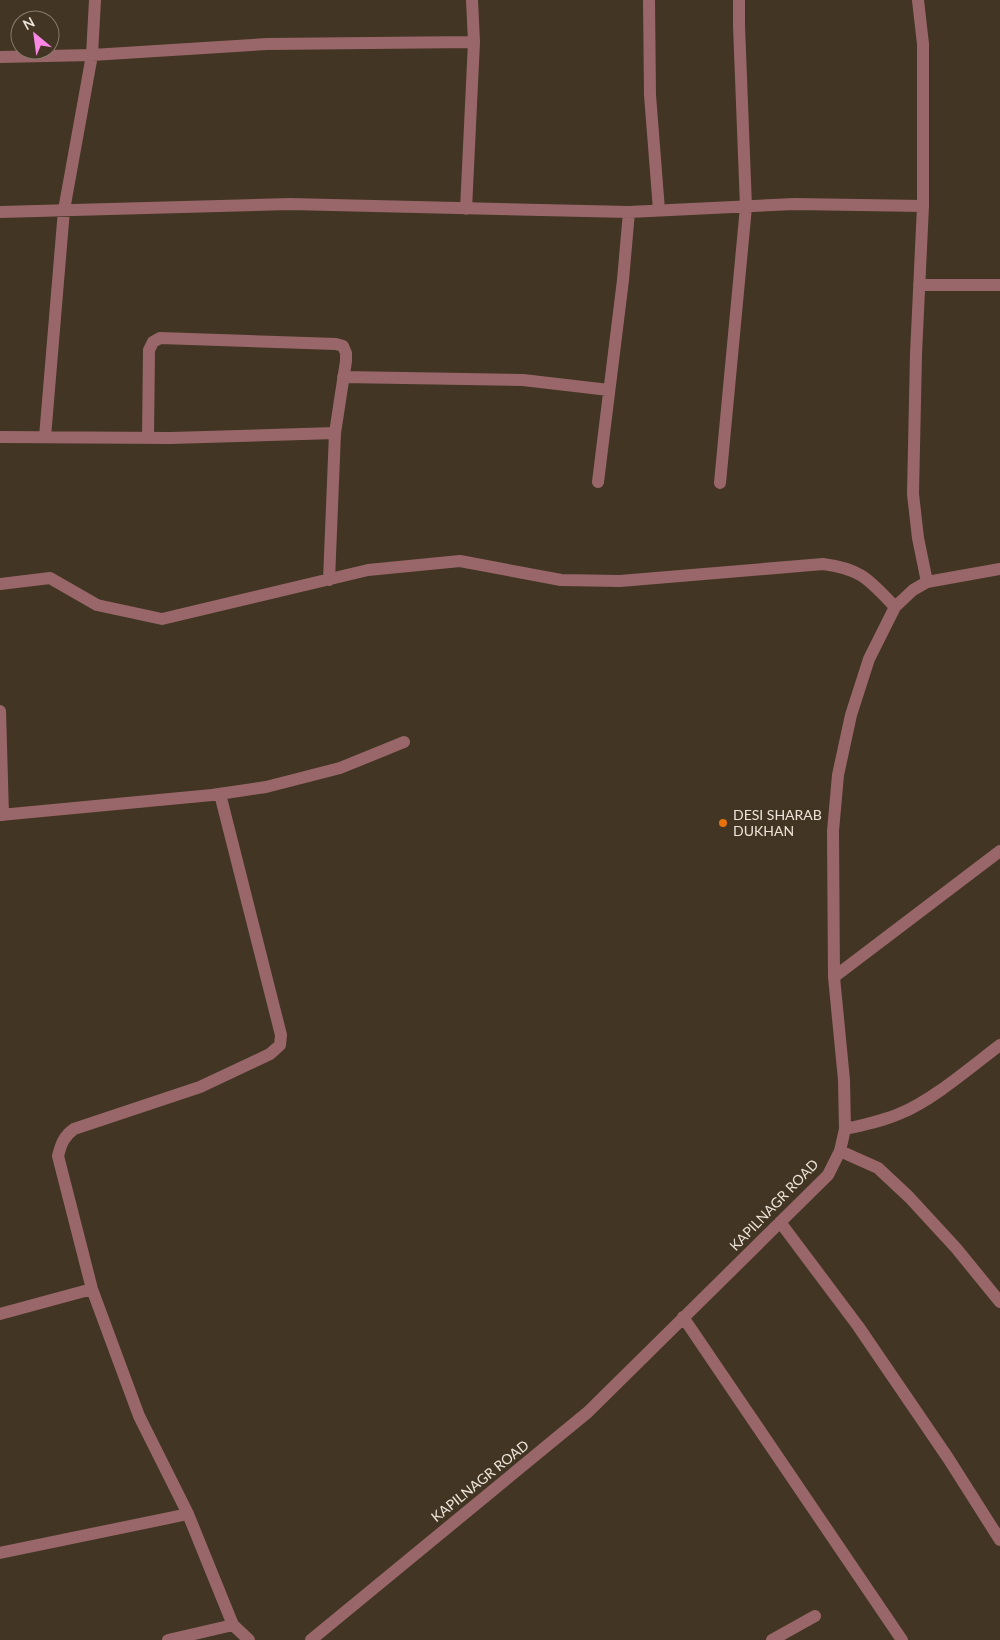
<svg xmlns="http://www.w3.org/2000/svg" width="1000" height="1640" font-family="Lato,sans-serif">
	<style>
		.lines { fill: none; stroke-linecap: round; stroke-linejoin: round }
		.minor { stroke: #996769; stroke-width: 12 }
		.food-dot { fill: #e8710a; stroke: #423523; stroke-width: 2 }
		.labels { text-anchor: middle; stroke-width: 4.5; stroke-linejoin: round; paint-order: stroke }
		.poi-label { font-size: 14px; fill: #ede4d9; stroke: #423523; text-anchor: start }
		.street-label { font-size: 14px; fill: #ede4d9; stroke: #423523 }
	</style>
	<rect width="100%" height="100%" fill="#423523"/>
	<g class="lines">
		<path class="minor" d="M649 0 650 95 659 210
			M918 0 923 44V206L916 354 913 494 918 538 927 582
			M0 57 92 55 267 44 474 42
			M466 209 474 42 472 0
			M0 212 290 204 629 212 795 204 923 206
			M919 285H1000
			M343 377 523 380 609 390
			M0 437 171 438 335 433
			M45 437 64 210 92 55 95 0
			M148 438 149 350 153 342 160 338 336 344 343 346 346 353V361L335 433 329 580
			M598 482 623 280 629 212
			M720 483 746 207 739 26V0
			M0 584 50 578 97 605 162 619 368 570 460 561 561 580 620 581 823 564C862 569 869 580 895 607
			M0 711 3 815
			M220 794 281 1035 280 1045 270 1054 200 1087 74 1129C64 1136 61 1144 58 1156L92 1289 139 1416 188 1514 233 1625 249 1640
			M0 815 212 795 266 787 340 768 404 742
			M834 977 1000 851
			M845 1129C864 1125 883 1121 901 1113 933 1100 972 1066 1000 1045
			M840 1151 878 1168 909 1197 956 1248 1000 1302
			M780 1222 858 1326 948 1458 1000 1540
			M0 1314 92 1289
			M683 1317 902 1640
			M0 1553 188 1514
			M168 1640 233 1625
			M311 1640 588 1412 828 1175 840 1151 845 1129 844 1080 834 977 833 831 838 775 851 715 869 659 895 607 913 590 927 582 1000 569
			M772 1640 815 1616"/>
	</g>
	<circle class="food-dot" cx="723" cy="823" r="5"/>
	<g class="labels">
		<g class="poi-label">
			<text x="733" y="820">DESI SHARAB<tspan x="733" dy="16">DUKHAN</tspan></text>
		</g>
		<g class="street-label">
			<text transform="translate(774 1205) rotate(-46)" y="5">KAPILNAGR ROAD</text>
			<text transform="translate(480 1481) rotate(-39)" y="5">KAPILNAGR ROAD</text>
		</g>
	</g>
	<g transform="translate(35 35) rotate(331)"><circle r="24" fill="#423523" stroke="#867b6c"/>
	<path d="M0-4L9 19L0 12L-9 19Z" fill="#fb87e5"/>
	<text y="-8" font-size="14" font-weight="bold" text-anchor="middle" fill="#ede4d9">N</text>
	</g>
</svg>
